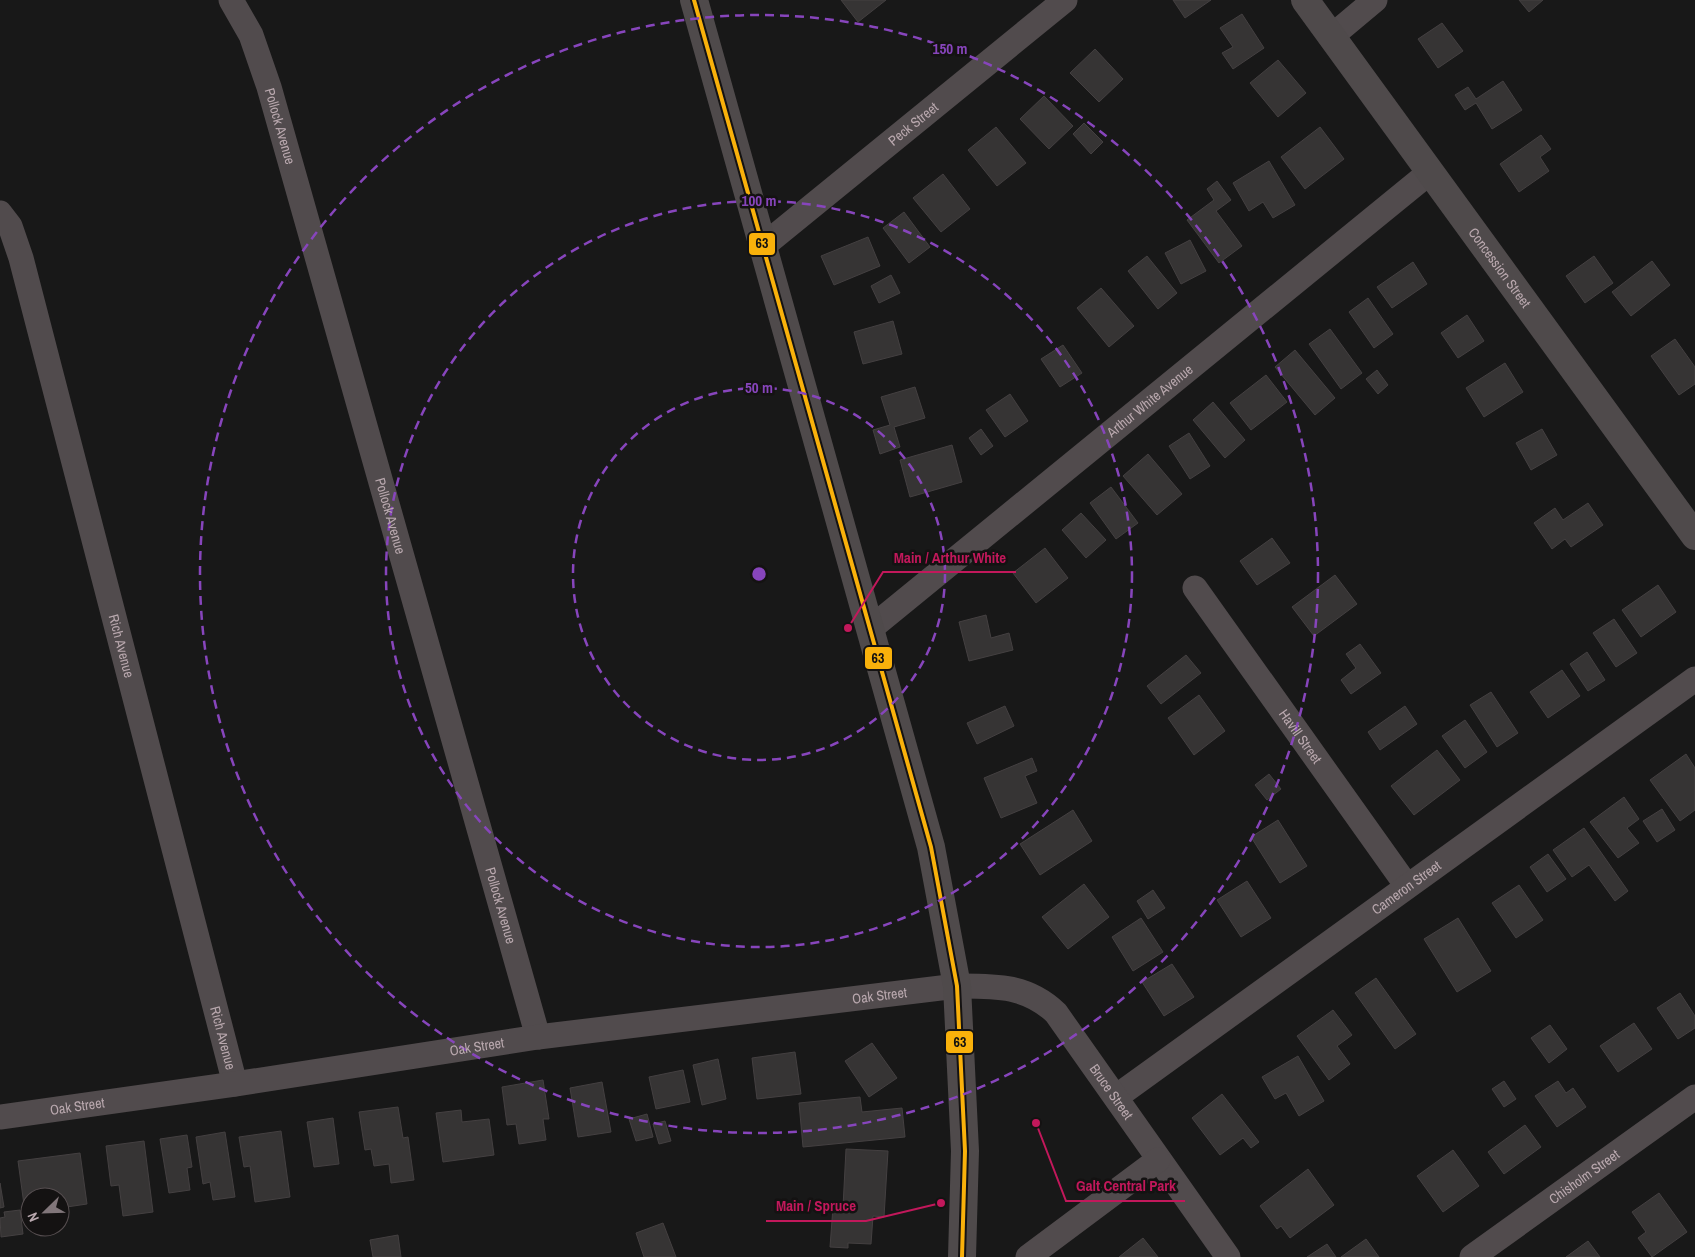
<svg xmlns="http://www.w3.org/2000/svg" width="1695" height="1257" font-family="'Archivo Narrow',sans-serif">
	<style>
		.building { fill: #363434; stroke: #444041 }
		.lines { fill: none; stroke-linecap: round; stroke-linejoin: round }
		.street { stroke: #514b4d; stroke-width: 25 }
		.secondary { stroke: #4f4a4b; stroke-width: 28 }
		.bus-1-casing { stroke: #141212; stroke-width: 8 }
		.bus-1 { stroke: #f9b10b; stroke-width: 4 }
		.ring { fill: none; stroke: #8745bc; stroke-width: 2.5; stroke-dasharray: 9 6 }
		.labels { text-anchor: middle; stroke-width: 5; stroke-linejoin: round; paint-order: stroke }
		.street-label { font-size: 14px; fill: #b9a8ae; stroke: #141212 }
		.centre { fill: #8745bc; stroke: #141212; stroke-width: 2.5 }
		.ring-label { font-size: 15px; text-anchor: middle; font-weight: bold; fill: #8745bc; stroke: #141212; stroke-width: 5; stroke-linejoin: round; paint-order: stroke }
		.leader { fill: none; stroke: #c2185b; stroke-width: 2 }
		.callout-dot { fill: #c2185b; stroke: #141212; stroke-width: 2 }
		.callout-label { font-size: 15px; text-anchor: middle; font-weight: bold; fill: #c2185b; stroke: #141212; stroke-width: 5; stroke-linejoin: round; paint-order: stroke }
		.line-badge { stroke: #141212; stroke-width: 2 }
		.pale-badge-label { font-size: 14px; text-anchor: middle; font-weight: bold; fill: #111 }
	</style>
	<rect width="100%" height="100%" fill="#181818"/>
	<path class="building" d="M841 0H886L858 22Z
		M1173 0H1211L1185 18Z
		M1519 0H1543L1529 12Z
		M1242 14 1264 48 1233 69 1222 53 1233 47 1220 28Z
		M1442 23 1463 51 1438 68 1418 39Z
		M1095 49 1123 79 1099 102 1070 73Z
		M1278 60 1306 93 1278 117 1250 83Z
		M1503 81 1522 110 1492 129 1476 103 1465 110 1455 95 1468 87 1476 99Z
		M1044 96 1073 126 1049 149 1020 119Z
		M1084 123 1103 142 1091 154 1073 134Z
		M996 127 1026 163 997 186 968 150Z
		M1320 127 1344 159 1305 189 1281 157Z
		M1541 135 1551 149 1540 157 1549 171 1519 192 1500 164Z
		M1269 161 1295 205 1273 218 1263 202 1249 211 1233 183Z
		M943 174 970 209 941 232 913 198Z
		M1217 181 1231 200 1216 211 1242 246 1219 263 1187 220 1214 200 1207 189Z
		M904 212 930 247 909 263 883 228Z
		M868 237 880 266 834 285 821 256Z
		M1190 240 1206 271 1181 284 1165 253Z
		M1147 256 1177 293 1158 309 1128 271Z
		M1594 256 1613 283 1585 303 1566 276Z
		M1652 261 1670 285 1631 316 1612 292Z
		M1413 262 1427 284 1392 308 1377 287Z
		M891 275 900 293 879 303 871 286Z
		M1101 288 1134 326 1109 347 1077 308Z
		M1368 298 1393 334 1374 348 1349 312Z
		M1467 315 1484 341 1458 358 1441 333Z
		M893 321 902 354 863 364 854 332Z
		M1330 329 1362 373 1341 389 1309 344Z
		M1675 339 1695 367V384L1679 395 1651 356Z
		M1063 345 1082 373 1060 387 1041 359Z
		M1295 350 1335 398 1315 415 1275 367Z
		M1505 363 1523 392 1484 417 1466 388Z
		M1377 370 1388 385 1378 394 1366 379Z
		M1266 375 1287 402 1251 430 1230 403Z
		M915 387 925 418 894 427 900 447 880 454 873 430 890 425 881 397Z
		M1010 394 1028 421 1005 437 986 410Z
		M1213 402 1245 440 1225 458 1193 420Z
		M981 429 993 446 981 455 969 438Z
		M1542 429 1557 455 1531 470 1516 443Z
		M1189 433 1210 466 1190 479 1169 446Z
		M952 445 962 482 910 497 900 460Z
		M1148 454 1182 494 1157 515 1123 476Z
		M1111 487 1138 523 1116 539 1090 503Z
		M1588 503 1603 525 1571 547 1565 539 1552 549 1534 523 1555 508 1563 520Z
		M1081 513 1106 540 1086 558 1062 530Z
		M1272 538 1290 563 1257 585 1240 561Z
		M1045 548 1068 578 1036 603 1013 573Z
		M1335 575 1357 604 1314 636 1292 607Z
		M1658 585 1676 612 1641 637 1622 610Z
		M986 615 991 638 1009 633 1013 650 969 661 959 622Z
		M1614 619 1637 653 1616 667 1593 633Z
		M1360 644 1381 673 1351 694 1341 680 1356 668 1346 654Z
		M1587 652 1605 680 1588 691 1570 664Z
		M1186 655 1201 673 1161 704 1147 686Z
		M1562 670 1580 696 1548 718 1530 692Z
		M1491 692 1518 733 1497 747 1470 705Z
		M1199 695 1225 731 1194 755 1168 718Z
		M1005 706 1014 726 977 744 967 723Z
		M1405 706 1417 724 1380 750 1368 732Z
		M1465 720 1487 752 1465 768 1442 736Z
		M1437 750 1460 780 1414 815 1391 786Z
		M1686 754 1695 768V810L1680 821 1650 780Z
		M1032 758 1037 771 1025 776 1037 803 1001 818 984 778Z
		M1269 774 1281 789 1267 800 1255 785Z
		M1624 797 1639 819 1627 828 1639 843 1618 858 1590 822Z
		M1662 809 1675 830 1657 842 1643 821Z
		M1073 810 1092 841 1040 875 1020 844Z
		M1278 820 1307 866 1280 883 1251 837Z
		M1584 828 1628 891 1615 901 1589 865 1572 877 1553 850Z
		M1548 854 1566 879 1547 892 1530 867Z
		M1247 881 1271 918 1241 937 1217 900Z
		M1084 884 1109 917 1068 949 1042 917Z
		M1519 885 1543 920 1516 938 1492 903Z
		M1153 890 1165 908 1148 919 1137 901Z
		M1141 918 1163 952 1133 971 1112 937Z
		M1458 918 1491 971 1457 992 1424 939Z
		M1172 964 1194 997 1164 1016 1142 982Z
		M1376 978 1416 1034 1395 1049 1355 993Z
		M1680 993 1695 1016V1028L1678 1039 1657 1008Z
		M1333 1010 1352 1035 1337 1046 1350 1064 1329 1080 1297 1036Z
		M1634 1023 1652 1049 1618 1072 1600 1046Z
		M1550 1025 1567 1049 1549 1063 1531 1038Z
		M872 1043 897 1078 869 1097 845 1061Z
		M795 1052 801 1094 757 1099 752 1058Z
		M1298 1056 1324 1101 1299 1116 1286 1093 1275 1099 1262 1077Z
		M718 1059 726 1099 702 1105 693 1065Z
		M683 1070 690 1102 656 1109 649 1077Z
		M543 1080 549 1119H543L546 1140 519 1144 516 1124 507 1125 502 1087Z
		M1504 1081 1516 1099 1504 1107 1492 1089Z
		M1558 1081 1566 1093 1573 1088 1586 1107 1557 1127 1535 1096Z
		M602 1082 611 1132 578 1137 570 1088Z
		M1222 1094 1259 1142 1251 1148 1243 1138 1220 1155 1192 1118Z
		M860 1097 862 1112 902 1108 905 1137 803 1147 799 1103Z
		M398 1107 403 1138 408 1137 414 1180 391 1183 389 1164 374 1166 371 1149 365 1150 359 1112Z
		M461 1110 462 1122 489 1119 494 1155 443 1162 436 1113Z
		M647 1114 653 1137 636 1141 629 1119Z
		M333 1118 339 1164 314 1167 307 1122Z
		M665 1121 671 1141 659 1144 653 1124Z
		M1525 1125 1541 1147 1504 1174 1488 1152Z
		M281 1131 290 1197 255 1202 250 1166 244 1167 239 1137Z
		M225 1132 235 1197 213 1200 210 1182 203 1184 196 1137Z
		M187 1135 192 1167 187 1168 190 1190 169 1193 160 1139Z
		M144 1141 153 1212 123 1216 119 1185 111 1186 106 1146Z
		M846 1149 888 1151 884 1217 873 1216 871 1244 848 1243V1248L830 1247 833 1207H843Z
		M1453 1150 1479 1186 1443 1212 1417 1176Z
		M80 1153 87 1204 60 1208V1197H30V1212H25L18 1161Z
		M1308 1169 1334 1205 1290 1238 1281 1226 1277 1229 1260 1206Z
		M0 1183 4 1207 0 1208Z
		M1659 1193 1687 1232 1652 1257 1638 1238 1646 1232 1632 1212Z
		M20 1210 23 1234 1 1237 0 1218 5 1217 4 1212Z
		M663 1223 676 1257H644L636 1233Z
		M398 1235 401 1257H373L370 1240Z
		M1143 1238 1158 1257H1119Z
		M1366 1239 1379 1257H1341Z
		M1588 1241 1600 1257H1566Z
		M1327 1244 1336 1257H1307Z"/>
	<g class="lines">
		<g class="street">
			<path id="s1" d="M231 0 251 35 269 87 538 1037"/>
			<path d="M1332 36 1375 0"/>
			<path id="s2" d="M0 213 10 226 21 258 235 1084"/>
			<path id="s3" d="M762 247 1065 0"/>
			<path id="s4" d="M1195 588 1407 886"/>
			<path id="s5" d="M870 629 1430 172"/>
			<path id="s6" d="M1116 1097 1695 679"/>
			<path id="s7" d="M0 1117 235 1084 538 1037 957 986C995 986 1027 985 1056 1013L1228 1257"/>
			<path d="M1028 1257 1158 1160"/>
			<path id="s8" d="M1472 1257 1695 1097"/>
		</g>
		<g class="secondary">
			<path d="M694 0 931 847 957 986 965 1151 962 1257"/>
			<path id="s9" d="M1305 0 1695 536"/>
		</g>
		<g class="bus-1-casing">
			<path id="bus-1" d="M694 0 931 847 957 986 965 1151 962 1257"/>
		</g>
		<use href="#bus-1" class="bus-1"/>
	</g>
	<g class="ring">
		<circle cx="759" cy="574" r="186"/>
		<circle cx="759" cy="574" r="373"/>
		<circle cx="759" cy="574" r="559"/>
	</g>
	<g class="labels">
		<g class="street-label">
			<text dy="5" stroke="none"><textPath href="#s3" startOffset="195">Peck Street</textPath></text>
			<text dy="5" stroke="none"><textPath href="#s1" startOffset="136">Pollock Avenue</textPath></text>
			<text dy="5" stroke="none"><textPath href="#s9" startOffset="331">Concession Street</textPath></text>
			<text dy="5" stroke="none"><textPath href="#s5" startOffset="361">Arthur White Avenue</textPath></text>
			<text dy="5" stroke="none"><textPath href="#s1" startOffset="541">Pollock Avenue</textPath></text>
			<text dy="5" stroke="none"><textPath href="#s2" startOffset="451">Rich Avenue</textPath></text>
			<text dy="5" stroke="none"><textPath href="#s4" startOffset="182">Havill Street</textPath></text>
			<text dy="5" stroke="none"><textPath href="#s6" startOffset="358">Cameron Street</textPath></text>
			<text dy="5" stroke="none"><textPath href="#s1" startOffset="946">Pollock Avenue</textPath></text>
			<text dy="5" stroke="none"><textPath href="#s7" startOffset="888">Oak Street</textPath></text>
			<text dy="5" stroke="none"><textPath href="#s2" startOffset="856">Rich Avenue</textPath></text>
			<text dy="5" stroke="none"><textPath href="#s7" startOffset="482">Oak Street</textPath></text>
			<text dy="5" stroke="none"><textPath href="#s7" startOffset="1168">Bruce Street</textPath></text>
			<text dy="5" stroke="none"><textPath href="#s7" startOffset="78">Oak Street</textPath></text>
			<text dy="5" stroke="none"><textPath href="#s8" startOffset="138">Chisholm Street</textPath></text>
		</g>
	</g>
	<circle cx="759" cy="574" r="8" class="centre"/>
	<g class="ring-label">
		<text x="950" y="54">150 m</text>
		<text x="759" y="206">100 m</text>
		<text x="759" y="393">50 m</text>
	</g>
	<path class="leader" d="M848 628L883 572H1016M1036 1123L1066 1201H1185M941 1203L866 1221H766"/>
	<g class="callout-dot">
		<circle cx="848" cy="628" r="5"/>
		<circle cx="1036" cy="1123" r="5"/>
		<circle cx="941" cy="1203" r="5"/>
	</g>
	<g class="callout-label">
		<text x="950" y="563">Main / Arthur White</text>
		<text x="1126" y="1191">Galt Central Park</text>
		<text x="816" y="1211">Main / Spruce</text>
	</g>
	<g class="line-badge">
		<rect x="748" y="232" width="28" height="24" rx="5" fill="#f9b10b"/>
		<rect x="864" y="646" width="29" height="24" rx="5" fill="#f9b10b"/>
		<rect x="945" y="1030" width="29" height="24" rx="5" fill="#f9b10b"/>
	</g>
	<g class="pale-badge-label">
		<text x="762" y="248">63</text>
		<text x="878" y="663">63</text>
		<text x="960" y="1047">63</text>
	</g>
	<g transform="translate(45 1212) rotate(247)"><circle r="24" fill="#141212" stroke="#564e50"/>
	<path d="M0-4L9 19L0 12L-9 19Z" fill="#81767a"/>
	<text y="-8" font-size="14" font-weight="bold" text-anchor="middle" fill="#b9a8ae">N</text>
	</g>
</svg>
